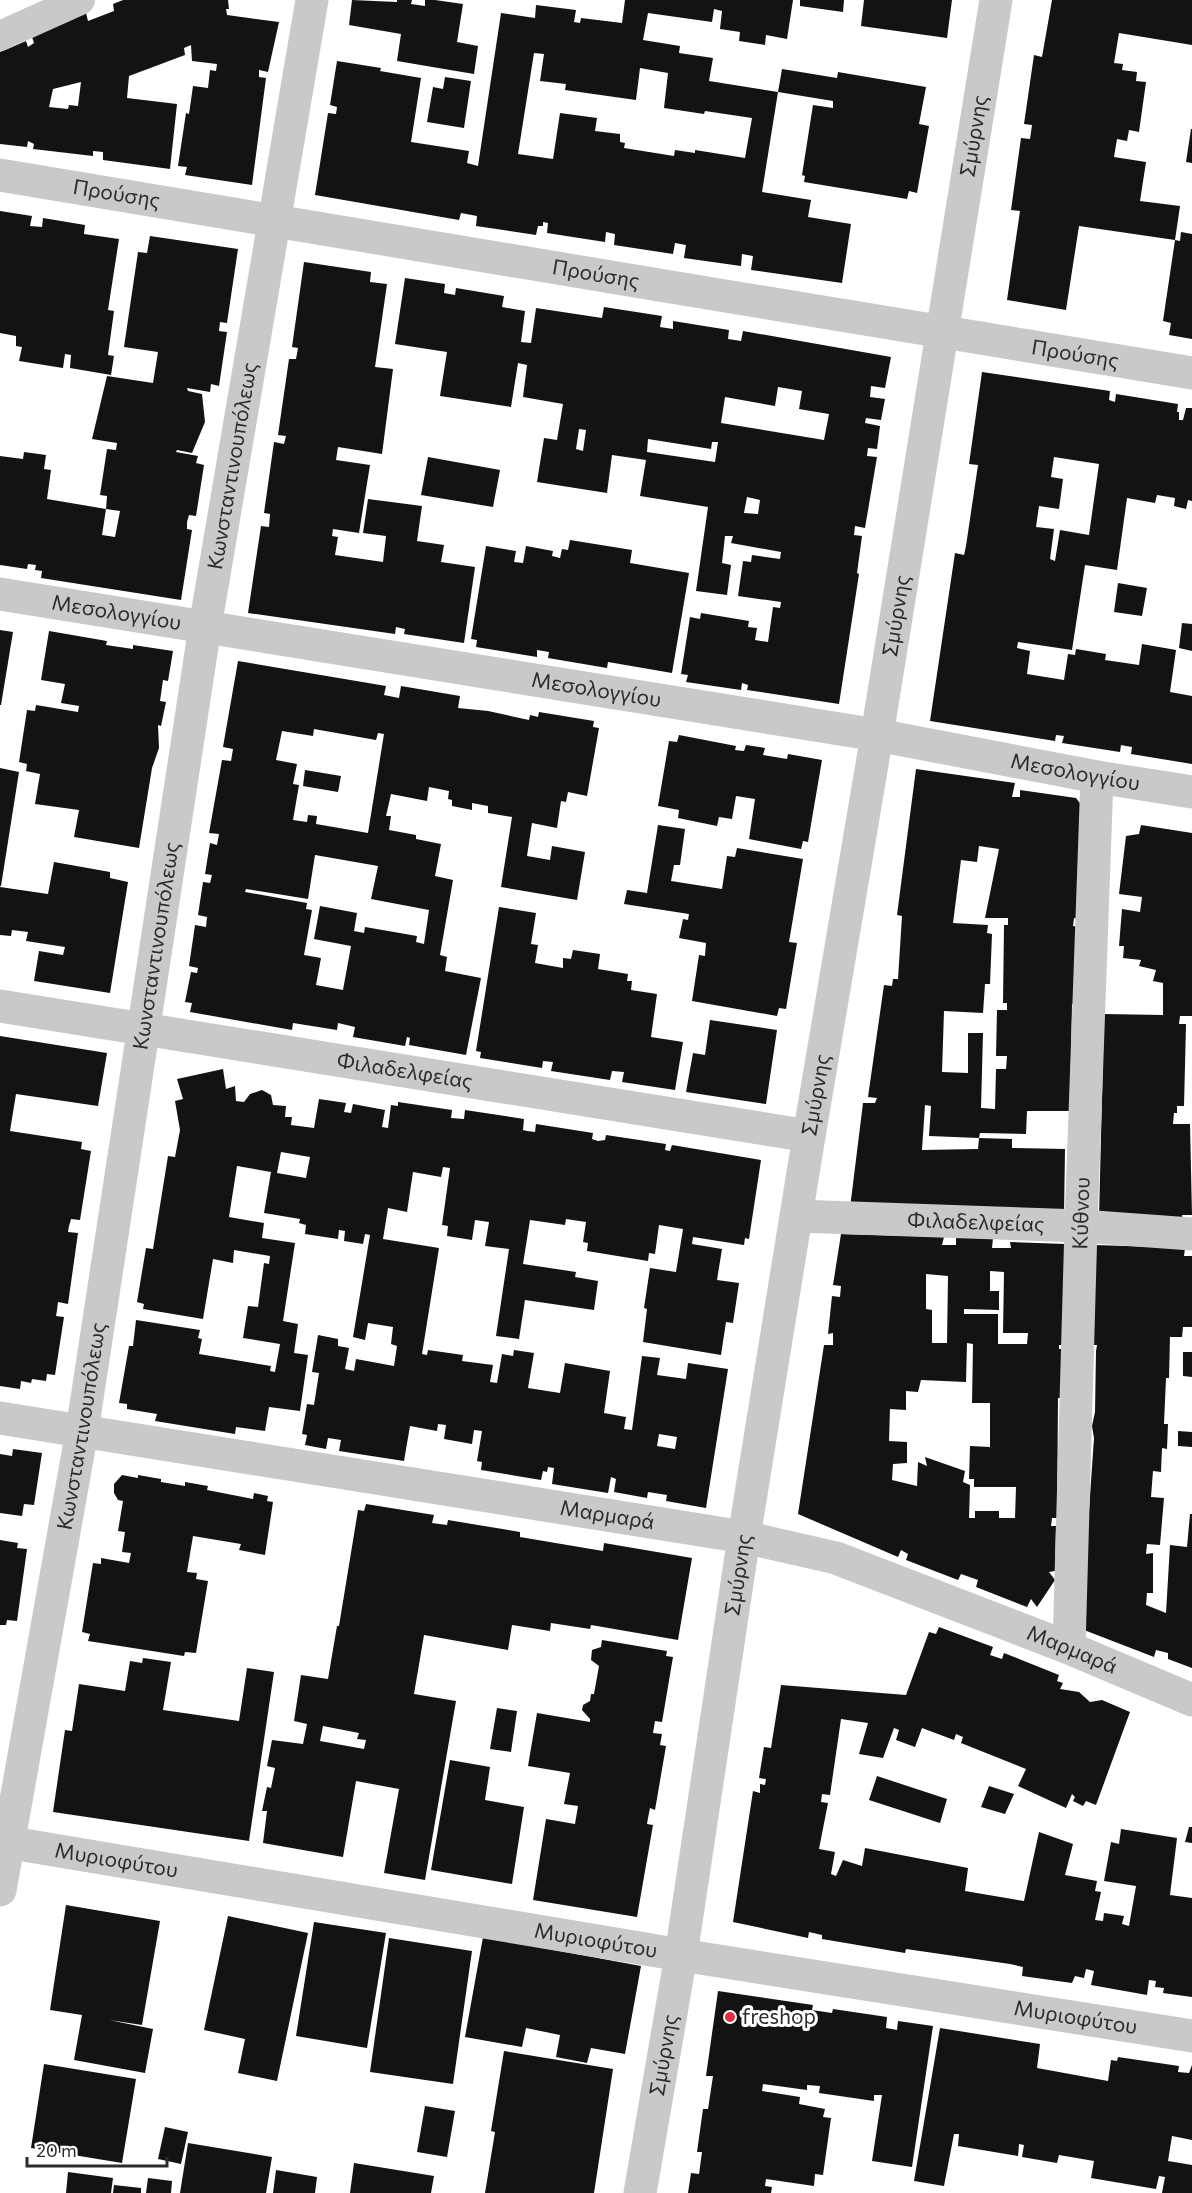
<svg xmlns="http://www.w3.org/2000/svg" width="1192" height="2193" font-family="Commissioner,sans-serif">
	<style>
		.building { fill: #131313; fill-rule: evenodd }
		.lines { fill: none; stroke-linecap: round; stroke-linejoin: round }
		.pedestrian { stroke: #c9c9c9; stroke-width: 30 }
		.minor { stroke: #c9c9c9; stroke-width: 33 }
		.poi-dot { fill: #e22e3f; stroke: #fff; stroke-width: 2 }
		.labels { text-anchor: middle; stroke-width: 6; stroke-linejoin: round; paint-order: stroke }
		.street-label { font-size: 21px; fill: #2c2c2c; stroke: #fff }
		.poi-label { font-size: 21px; fill: #2c2c2c; stroke: #fff; text-anchor: start }
	</style>
	<rect width="100%" height="100%" fill="#fff"/>
	<path class="building" d="M123 0H228L229 9H226L227 15 279 22 268 72 259 70V77L266 78 252 185 185 175 187 167 178 166 186 113 189 114 193 86 208 88 210 70 216 71 217 64 192 61 191 45 184 48 185 55 129 76 127 98 177 104 170 169 103 160V152L93 151V156L33 149 34 144 28 141 27 147 0 144V52L26 41 28 47 34 43 32 37 86 13 88 21 114 11 113 4ZM81 82 78 106 69 105 68 109 49 107 53 89Z
		M352 0 397 2V0H412L411 4 425 6V0H435L463 4 457 42 478 46 474 74 397 61 401 34 349 25Z
		M625 0H793L787 39 766 35 765 45 739 41 740 32 720 29 722 11 714 9 712 22 648 13 643 40 680 46 679 53 713 58 709 81 778 92 762 192 811 200 808 217 851 224 842 283 751 270 753 256 742 254 741 266 684 258 686 245 675 243 673 254 614 245 615 234 606 232 605 242 547 233 548 223 543 222V226H538L536 235 476 226 477 216 461 213 459 220 315 195 328 113 336 114 337 107 330 105 337 61 381 68 380 71 421 78 411 142 469 151 467 163 478 166 501 13 535 18 536 5 576 10 574 22 580 23 581 18 622 23ZM534 53 544 54 540 81 566 84 565 90 636 100 640 68 668 73 664 108 704 114 705 111 752 118 745 158 695 150V153L675 150 674 156 624 148 625 143 620 142V134L595 131 597 118 560 113 553 159 518 154Z
		M800 0H844L843 12 800 6Z
		M864 0H952L947 38 861 26Z
		M1052 0H1192V45L1119 33 1114 63 1123 64 1122 70 1137 72 1136 81 1146 82 1139 132 1129 130 1127 141 1117 139 1114 157 1146 162 1140 201 1180 206 1175 240 1079 226 1066 310 1007 300 1020 211 1011 210 1021 138 1030 139 1032 125 1024 124 1034 55 1042 57Z
		M782 69 837 78 838 72 926 87 919 124 929 126 917 193 909 191 907 199 804 182 805 176 802 175 813 105 833 108V101L778 92Z
		M445 77 471 81 464 128 427 122 433 87 443 89Z
		M1191 129H1192V163L1186 162Z
		M0 211 32 216 30 226 42 227 43 218 85 225 84 234 119 239 108 310 114 311 108 355 114 356 111 375 70 368 71 355 65 354 63 368 19 361 22 347 16 346V336L0 333Z
		M1181 232 1192 234V339L1169 335 1171 323 1163 321 1175 240 1180 241Z
		M150 236 238 249 227 323 220 322 219 331 227 332 219 386 211 384 210 392 187 388 188 391 202 394 205 422 192 453 177 450 176 452 198 456 196 463 204 465 196 516 189 515 187 522V529L192 530 181 600 41 578 42 571 35 570 36 565 28 564 27 569 0 565V456L23 459 24 452 46 455 44 469 51 470 47 499 106 509 107 496 100 495 107 449 116 450 117 443 92 439 107 376 153 383 158 352 124 347 138 252 147 253ZM106 509 120 511 115 537 102 535Z
		M304 262 371 272 370 282 387 284 375 367 393 369 382 454 338 447 336 460 370 465 359 533 333 529 332 536 338 537 335 555 383 562 386 536 363 533 368 499 422 506 417 541 444 545 441 562 475 567 464 643 404 634 405 629 396 627 395 634 248 613 261 526 269 527 270 514 264 513 274 442 284 444 286 436 278 435 289 359H296L298 348 292 347Z
		M405 278 445 284 444 293 455 295 456 288 504 296 502 307 525 311 521 342 531 343 536 308 602 318 604 307 662 316 660 327 673 329V321L729 330 728 339 741 341 743 331 891 357 885 388 871 386 870 397 885 399 881 420 866 418 865 423 880 426 877 449 868 448 867 456 877 457 865 528 855 526 854 535 862 536 857 573 859 574 839 704 747 690 748 685 742 683 741 690 686 682 688 675 681 674 690 617 700 619 701 613 749 621 748 627 757 628 755 640 768 642 773 607 780 608 781 602 738 596 743 561 751 562 752 555 780 559 781 552 731 543 733 536H725L722 563 731 565 727 595 696 591 708 507 640 496 646 460 612 455 607 493 537 482 544 438 557 440 563 404 523 397 527 365 518 363 511 407 440 396 447 352 395 344ZM778 387 802 391 799 409 829 414 824 440 721 423 725 397 775 406ZM579 429 586 430 583 451 576 449ZM648 439 711 449 712 442H718L715 462 647 452ZM747 497 760 500 758 514 744 513Z
		M982 372 1110 391 1109 400 1115 402 1116 394 1178 404 1177 412H1179V420H1183L1186 408H1192V501L1188 500 1186 509 1174 506 1175 498 1157 495 1155 503 1127 498 1117 570 1085 565 1072 650 1018 642 1017 648 1030 651 1027 674 1064 680 1068 654 1075 655 1076 649 1106 654 1105 660 1139 665 1142 644 1176 650 1170 692 1192 696V764L1131 754 1132 747 1126 746 1121 745 1120 752 1062 743 1064 736 1056 735 1055 741 930 721 955 553 964 555 966 546 978 465 969 464ZM1054 457 1099 464 1089 535 1060 530 1055 561 1050 559 1054 529 1036 527 1039 506 1059 509 1063 479 1051 477Z
		M428 457 500 470 493 507 421 495Z
		M570 540 632 550 630 563 689 573 672 673 608 662 607 668 548 658 549 652 537 650V657L476 647 477 640 471 639 486 546 516 551 514 562 523 563 526 546 553 551 552 556 560 558 562 549 568 550Z
		M1118 583 1147 588 1142 616 1114 612Z
		M1182 623 1192 624V651L1179 648Z
		M0 630 13 632 1 705H0Z
		M49 631 107 641 106 645 133 649V645L173 651 168 681 163 680 160 701 166 702 161 726 158 725 159 748 152 768 139 848 74 837 79 810 35 804 40 774 26 771 27 764 19 762 27 710 35 711 36 705 78 712 79 706 61 703 65 684 41 680Z
		M238 661 386 686 384 695 399 698 401 686 460 696 458 708 488 711 529 720 530 715 538 717 539 712 594 721 593 727 599 728 587 796 568 792 566 802 561 801 557 828 532 823 527 856 550 860 552 846 585 852 577 900 501 887 512 817 488 813V806L472 803V810L452 806V800L448 799 449 791 429 787 427 801 391 794 386 816H391L389 830 416 835V839L441 844 435 876 453 880 440 955 447 957 445 971 481 978 466 1055 409 1045 410 1038 407 1037 405 1046 353 1037 355 1027 338 1023 337 1030 293 1023 292 1030 190 1012 192 1003 185 1002 191 972 197 973 198 968 189 966 195 925 206 927 207 917 198 915 203 882 210 883 212 875 205 874 210 843 217 845 219 834 209 833 222 760 231 761 233 749 223 747ZM314 729 376 740 378 733 384 734 368 833 316 824 317 816 308 815 307 822 293 820 299 785 293 784 297 764 276 760 282 731 313 736ZM315 855 378 866 371 899 429 910 424 944 416 942 417 936 365 927 364 933 354 931 357 913 320 906 314 939 351 946 343 990 316 985 321 958 304 955 312 910 306 909 307 903 245 892 246 889 308 899Z
		M679 735 736 746 735 750 744 751 746 745 765 748 763 755 787 759 788 754 822 760 808 842 803 841 801 849 749 839 755 799 736 796 732 819 719 817 717 826 678 818 679 810 658 806 669 741 677 742Z
		M0 768 19 772 1 886H0Z
		M916 769 1015 783 1012 797H1020V790L1076 798 1082 806 1079 919 1074 918 1073 926 1079 927 1077 1005 1072 1004 1070 1111H1027L1026 1134 980 1133 979 1138 929 1136 931 1106 925 1105 922 1150 978 1149 979 1138 1012 1139V1148L1065 1149 1064 1215 850 1208 863 1103H875L877 1098 868 1097 884 985 892 986 893 979H898L902 916 897 915ZM979 846 999 849 985 918H1008V925H1004L1003 1003H1007V1010H997L996 1056H1007L1006 1069H996L995 1109 981 1108 983 1033H968V1073L942 1072 944 1011 983 1013 985 984H990L992 934 987 933 988 925 953 923 961 860 977 862Z
		M305 770 341 776 338 792 303 786Z
		M658 825 685 829 680 865H674L671 881 722 889 727 856 735 857 737 848 803 859 789 942 797 943 786 1009 779 1008 777 1016 692 1001 699 955 705 956 706 943 679 938 683 919 688 920 689 914 624 904 627 890 647 893Z
		M1141 825 1192 833V1016H1180L1179 1024H1186L1184 1106H1177V1113H1174L1173 1124H1190L1192 1215H1182L1183 1220 1099 1218 1104 1014 1163 1015V983L1153 981 1156 970 1139 966 1141 960 1123 958 1124 946H1119L1122 909 1140 912 1142 897 1119 894 1126 836 1139 834Z
		M54 862 110 872V878L128 882 110 993 34 981 39 951 63 955 65 947 26 941 28 932 12 930 11 936 0 935V887L48 894Z
		M499 907 536 913 531 944 538 945 535 963 563 968V958L571 959 573 950 600 954 598 969 628 974 627 981H632L631 990 657 994 651 1037 683 1042 675 1090 622 1082 624 1072 612 1071 610 1080 551 1071 553 1062 543 1061 542 1068 480 1058 481 1052 476 1051Z
		M710 1020 777 1030 766 1104 686 1092 693 1053 705 1055Z
		M0 1036 107 1053 98 1106 16 1094 10 1131 82 1142 81 1149 91 1151 80 1220 71 1219 69 1226 68 1232 78 1233 68 1304 58 1302 57 1310 56 1316 64 1317 55 1375 47 1374 46 1381 32 1379 31 1383 21 1381 20 1389 0 1386Z
		M223 1069 226 1089 235 1086 236 1101 244 1102 250 1094 262 1090 271 1095 273 1105 286 1106 285 1117H292L291 1125 314 1128 319 1099 346 1103 344 1112 351 1113 353 1104 385 1110 382 1127 388 1128 391 1105 398 1106V1102L452 1110 451 1118 464 1119 465 1110 524 1119 523 1130 527 1131 535 1132 536 1124 593 1133 592 1139 598 1141 605 1140 606 1135 666 1144 665 1150 670 1151 672 1145 761 1160 749 1239 745 1238 744 1245 693 1237 692 1244 722 1249 717 1280 739 1283 733 1323 726 1322 721 1355 643 1342 647 1309 644 1308 650 1268 676 1272 683 1229 659 1225 655 1254 649 1253 648 1261 587 1251 588 1243 583 1242 586 1222 566 1219 565 1225 530 1220 523 1264 576 1272 575 1277 598 1281 594 1310 525 1300 519 1339 496 1336 509 1249 485 1246 489 1222 475 1220 472 1240 447 1236 448 1226 442 1225 450 1168 443 1167 441 1177 413 1172 407 1212 388 1208 383 1239 439 1248 422 1354 427 1355 428 1350 463 1355 462 1361 493 1365 490 1382 497 1383 502 1354 513 1356 514 1350 534 1353 528 1388 560 1393 565 1363 610 1371 604 1413 626 1417 624 1429 632 1430 642 1356 660 1358 657 1375 686 1379 688 1363 728 1369 706 1508 666 1501 667 1495 648 1492 647 1498 614 1492 616 1479 611 1477 608 1493 552 1484 554 1468 548 1467 547 1472 543 1471 541 1480 481 1470 482 1462 477 1461 482 1431 474 1430 472 1444 444 1439 446 1425 438 1424 437 1431 410 1426 404 1461 339 1451 341 1440 328 1438 326 1449 305 1445 307 1435 302 1434 307 1404 314 1405 319 1373 312 1372 318 1335 338 1339V1346L349 1348 345 1369 354 1371 356 1359 394 1366 397 1346 391 1344 393 1327 368 1323 365 1340 353 1337 370 1235 365 1234 363 1244 344 1241 345 1231 339 1230 338 1239 305 1234 306 1225 299 1223 300 1219 264 1213 271 1172 237 1166 229 1217 264 1223 262 1238 295 1243 283 1321 298 1324 294 1353 308 1355 300 1411 269 1407 265 1431 236 1427 235 1434 155 1421 157 1414 127 1409V1404L119 1403 129 1346H133L136 1320 200 1330 198 1338 202 1339 199 1354 271 1366 270 1371 275 1372 280 1344 243 1338 248 1306 258 1307 264 1263 269 1264 270 1256 234 1250 233 1263 213 1259 203 1319 143 1309 144 1304 137 1302 146 1248 153 1249 168 1156 175 1157 180 1130 175 1101 183 1099 177 1079ZM281 1152 310 1157 306 1178 277 1173ZM659 1434 677 1437 675 1449 657 1446Z
		M841 1234 944 1237 942 1245H956V1238H993L992 1248H1011L1010 1242 1065 1244 1064 1345H1059V1349H1063L1062 1398H1058L1057 1518H1052L1051 1526H1056L1055 1571 1049 1572 1055 1580 1037 1607 1031 1599 1027 1607 976 1587 978 1580 961 1574 958 1580 906 1560 908 1554 901 1550 898 1557 798 1514 824 1345H833V1333L828 1334 832 1296 840 1297 841 1286 833 1285ZM990 1271 1004 1272 1003 1333H1028L1027 1344H998V1314H964V1309L999 1310V1291H990ZM926 1274 948 1276 947 1343H932V1310L926 1309ZM967 1343 973 1344 972 1403H990V1447L970 1446 969 1479H974V1487H1016L1015 1518H999V1511H975V1518H969L970 1485 963 1482 965 1471 925 1457 927 1466 918 1462 917 1486 892 1480 893 1464 907 1463V1442L889 1441 890 1409 906 1410V1391L918 1392 921 1380 966 1382Z
		M1095 1245 1185 1248 1184 1256H1192V1327H1183L1182 1337H1170L1169 1378H1166L1164 1424H1168L1167 1449 1162 1448 1161 1472 1153 1471 1151 1497 1164 1498 1160 1545 1147 1544 1146 1554 1153 1553V1593H1147L1146 1605 1166 1613 1170 1545 1187 1547 1190 1514H1192V1668L1168 1659V1653L1156 1650 1154 1657 1084 1630 1087 1540 1094 1438 1092 1426 1095 1412 1096 1351 1097 1345H1093Z
		M1183 1352H1192V1377L1183 1376Z
		M1178 1431 1192 1432V1447L1178 1446Z
		M13 1449 42 1453 34 1505 24 1504 22 1516 0 1513V1454L12 1456Z
		M122 1475 138 1478V1475L161 1479V1482L185 1486V1482L208 1486 207 1490 253 1499 254 1493 268 1496 267 1501 273 1502 265 1555 239 1550 241 1544 193 1536 187 1572 197 1573 196 1579 208 1581 196 1653 185 1652 184 1656 88 1641 90 1634 82 1632 93 1563 101 1564V1558L129 1563 131 1553 122 1552 125 1532 118 1531 123 1501 118 1500 114 1493V1484Z
		M366 1504 434 1515 432 1523 447 1525 448 1520 520 1532V1537L603 1551 604 1543 692 1558 678 1640 591 1625 590 1629 551 1623 550 1631 512 1625 508 1650 424 1635 414 1694 456 1701 425 1880 384 1873 399 1789 356 1781 343 1857 263 1843 267 1811H262L267 1787 271 1788 275 1768 267 1766 272 1740 303 1744 307 1724 294 1721 301 1675 328 1679 337 1626H339L358 1510 364 1511ZM323 1726 359 1733 357 1739 366 1740 364 1749 320 1741Z
		M0 1540 18 1543 17 1548 27 1549 17 1621 7 1620 6 1625H0Z
		M939 1627 993 1647 990 1655 1002 1659 1004 1653 1059 1675 1057 1681 1063 1683 1060 1689 1079 1692 1090 1702 1102 1700 1130 1712 1096 1805 1086 1801 1083 1806 1073 1801 1075 1797 1072 1794 1066 1808 1018 1786 1026 1769 961 1743 963 1737 956 1734 954 1740 922 1728 915 1747 896 1740 899 1730 894 1728 883 1758 859 1754 868 1723 841 1719 830 1795 822 1794 821 1802 828 1803 819 1849 835 1852 831 1874 836 1876 843 1860 862 1866 865 1848 968 1868 965 1891 1024 1901 1039 1832 1073 1844 1065 1875 1097 1881 1095 1891 1101 1892 1095 1920 1103 1921 1104 1913 1124 1916 1122 1924 1129 1926 1136 1886 1104 1881 1111 1842 1119 1844 1121 1829 1177 1838 1170 1895 1192 1898V1997L1163 1993 1164 1988 1155 1987 1156 1981 1149 1980 1147 1995 1091 1985 1094 1971 1086 1969 1084 1978 1075 1976 1072 1983 1022 1976 1023 1967 1010 1964 906 1949 905 1953 822 1939V1935L809 1932 808 1938 733 1922 753 1791 760 1793V1784L765 1785 766 1779 759 1778 764 1747 771 1748 781 1685 906 1695 929 1632 936 1634Z
		M602 1640 667 1651 666 1656 673 1657 662 1722 655 1721 653 1733 662 1734 660 1745 666 1746 655 1810 650 1808 648 1818 647 1824 653 1825 637 1917 533 1900 546 1819 575 1824 578 1806 564 1804 570 1773 528 1766 537 1713 590 1722V1719L582 1710 583 1705 590 1701 591 1694H594L599 1666 591 1660 592 1650 601 1647Z
		M143 1658 171 1662 163 1710 239 1721 247 1668 274 1672 249 1841 53 1812 65 1730 72 1731 79 1684 125 1691 130 1661 142 1663Z
		M497 1708 517 1711 511 1752 490 1749Z
		M450 1760 490 1767 485 1800 524 1807 512 1884 431 1870Z
		M877 1776 947 1799 940 1823 869 1800Z
		M989 1786 1014 1794 1005 1814 981 1807Z
		M1189 1827H1192V1843L1185 1842Z
		M66 1905 160 1921 142 2025 109 2020 153 2029 145 2073 74 2060 82 2015 50 2010Z
		M228 1916 308 1933 277 2081 238 2073 245 2039 204 2030Z
		M314 1922 386 1933 367 2048 296 2036Z
		M483 1937 641 1966 625 2054 591 2048 587 2063 556 2057 560 2035 526 2028 522 2047 465 2037Z
		M389 1938 472 1951 453 2084 370 2072Z
		M718 1991 813 2005 812 2010 832 2013 833 2009 887 2017 886 2028 892 2029 897 2030 898 2021 933 2026 912 2167 872 2161 882 2095H874V2101L819 2093 820 2086 807 2085V2090L763 2084 762 2091 800 2097 799 2104 825 2109 823 2117 831 2118 823 2175 815 2174 814 2186 766 2179 765 2186 772 2187 771 2193H688L691 2173 699 2174 702 2152H697L703 2109H708L713 2076H706Z
		M940 2028 1040 2044 1037 2068 1108 2081 1111 2060 1117 2061 1118 2057 1179 2066 1178 2072 1189 2073 1192 2065V2140L1172 2136 1168 2161 1192 2165V2193H1162L1165 2177 1159 2176 1156 2189 1091 2178 1094 2161 1059 2155 1057 2163 1022 2157 1024 2145 1019 2144 1018 2156 958 2146 959 2134H954L944 2186 914 2181Z
		M504 2051 613 2069 594 2193H485L495 2132 491 2131Z
		M44 2064 136 2079 122 2163 31 2148Z
		M425 2106 455 2111 447 2157 417 2152Z
		M165 2127 188 2132 181 2164 158 2159Z
		M188 2143 272 2157 266 2193H180Z
		M354 2163 434 2176 431 2193H350Z
		M276 2170 317 2177 315 2193H273Z
		M68 2172 113 2178 111 2193H66Z
		M148 2178 172 2181 171 2193H146Z
		M114 2185 141 2188V2193H113Z"/>
	<g class="lines">
		<path class="pedestrian" d="M0 36 80 0"/>
		<g class="minor">
			<path id="s1" d="M0 175C398 239 794 310 1192 373"/>
			<path id="s2" d="M0 594 877 735 1097 777 1192 792"/>
			<path id="s3" d="M0 1006 809 1136"/>
			<path id="s4" d="M796 1216 1081 1226 1192 1234"/>
			<path id="s5" d="M0 1418 744 1537 836 1558 1069 1648 1192 1700"/>
			<path id="s6" d="M1069 1648 1081 1226 1097 777"/>
			<path id="s7" d="M0 1841 681 1955 1192 2036"/>
			<path id="s8" d="M0 1890 82 1431 205 627 312 0"/>
			<path id="s9" d="M640 2193 681 1955 744 1537 809 1136 877 735 996 0"/>
		</g>
	</g>
	<circle class="poi-dot" cx="730" cy="2017" r="6"/>
	<g class="labels">
		<g class="street-label">
			<text dy="7" stroke="none"><textPath href="#s9" startOffset="2084">Σμύρνης</textPath></text>
			<text dy="7" stroke="none"><textPath href="#s1" startOffset="118">Προύσης</textPath></text>
			<text dy="7" stroke="none"><textPath href="#s1" startOffset="604">Προύσης</textPath></text>
			<text dy="7" stroke="none"><textPath href="#s1" startOffset="1090">Προύσης</textPath></text>
			<text dy="7" stroke="none"><textPath href="#s8" startOffset="1443">Κωνσταντινουπόλεως</textPath></text>
			<text dy="7" stroke="none"><textPath href="#s2" startOffset="118">Μεσολογγίου</textPath></text>
			<text dy="7" stroke="none"><textPath href="#s9" startOffset="1598">Σμύρνης</textPath></text>
			<text dy="7" stroke="none"><textPath href="#s2" startOffset="604">Μεσολογγίου</textPath></text>
			<text dy="7" stroke="none"><textPath href="#s2" startOffset="1090">Μεσολογγίου</textPath></text>
			<text dy="7" stroke="none"><textPath href="#s8" startOffset="957">Κωνσταντινουπόλεως</textPath></text>
			<text dy="7" stroke="none"><textPath href="#s3" startOffset="410">Φιλαδελφείας</textPath></text>
			<text dy="7" stroke="none"><textPath href="#s9" startOffset="1112">Σμύρνης</textPath></text>
			<text dy="7" stroke="none"><textPath href="#s6" startOffset="435">Κύθνου</textPath></text>
			<text dy="7" stroke="none"><textPath href="#s4" startOffset="180">Φιλαδελφείας</textPath></text>
			<text dy="7" stroke="none"><textPath href="#s8" startOffset="471">Κωνσταντινουπόλεως</textPath></text>
			<text dy="7" stroke="none"><textPath href="#s5" startOffset="615">Μαρμαρά</textPath></text>
			<text dy="7" stroke="none"><textPath href="#s9" startOffset="626">Σμύρνης</textPath></text>
			<text dy="7" stroke="none"><textPath href="#s5" startOffset="1101">Μαρμαρά</textPath></text>
			<text dy="7" stroke="none"><textPath href="#s7" startOffset="118">Μυριοφύτου</textPath></text>
			<text dy="7" stroke="none"><textPath href="#s7" startOffset="604">Μυριοφύτου</textPath></text>
			<text dy="7" stroke="none"><textPath href="#s7" startOffset="1090">Μυριοφύτου</textPath></text>
			<text dy="7" stroke="none"><textPath href="#s9" startOffset="140">Σμύρνης</textPath></text>
		</g>
		<g class="poi-label">
			<text x="742" y="2024">freshop</text>
		</g>
	</g>
	<path d="M27 2157v9h140v-9" fill="none" stroke="#2c2c2c" stroke-width="3"/>
	<text x="36" y="2157" font-size="18" fill="#2c2c2c" stroke="#ffffff" stroke-width="4.5" paint-order="stroke">20 m</text>
</svg>
